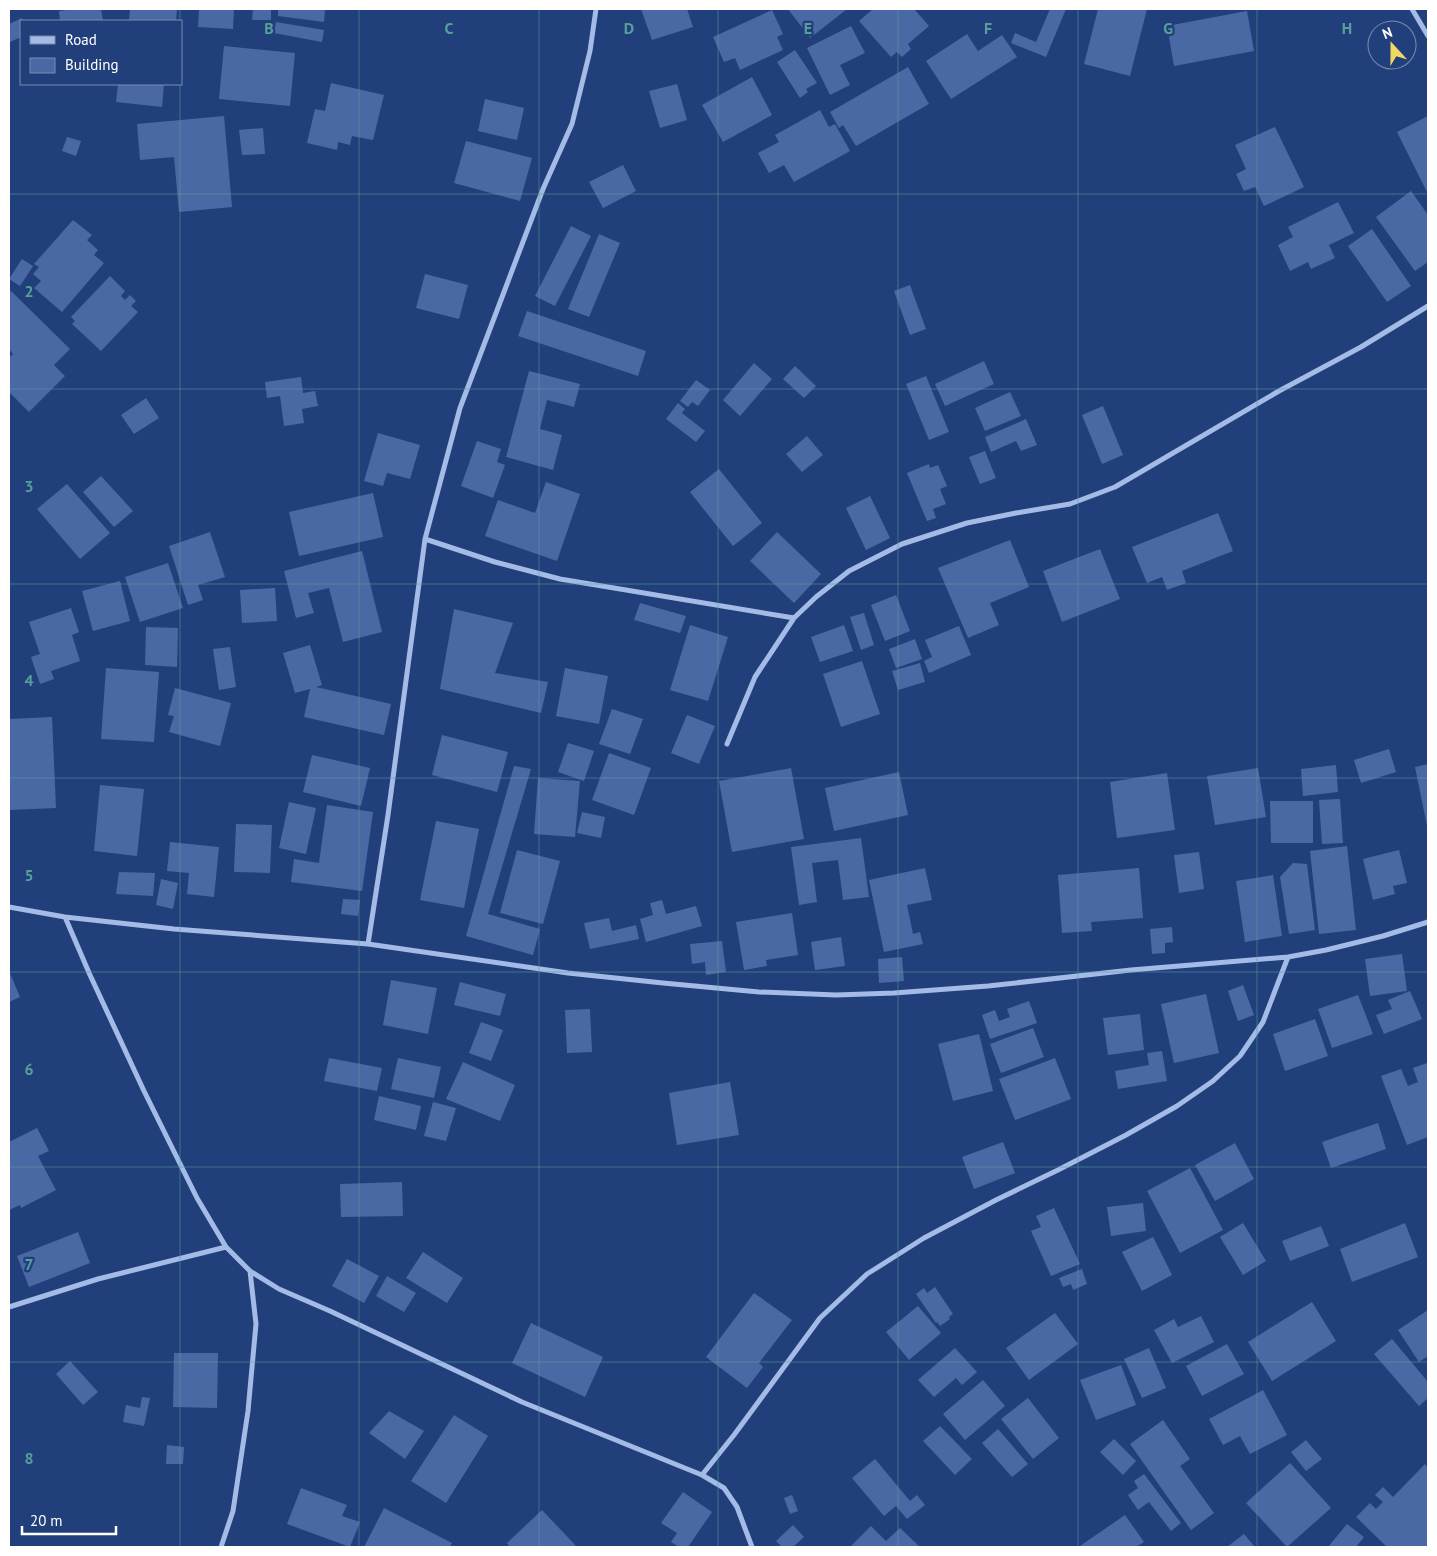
<svg xmlns="http://www.w3.org/2000/svg" width="1437" height="1556" font-family="'PT Sans',sans-serif">
	<style>
		.building { fill: #4a69a4 }
		.lines { fill: none; stroke-linecap: round; stroke-linejoin: round }
		.minor { stroke: #a3bbe6; stroke-width: 5 }
		.grid { fill: none; stroke: #579f9a; stroke-width: 1; stroke-opacity: 0.55 }
		.grid-label { font-size: 16px; text-anchor: middle; font-weight: bold; fill: #579f9a; stroke: #21407b; stroke-width: 4.5; stroke-linejoin: round; paint-order: stroke }
	</style>
	<rect width="100%" height="100%" fill="#21407b"/>
	<path class="building" d="M74 9H101L103 21H60L59 11Z
		M130 9H177L176 21H129Z
		M199 9H234L233 29 198 27Z
		M253 9H271V20H252Z
		M278 9H325L324 22 278 16Z
		M641 9H687L693 27 652 40Z
		M788 9H847L810 38Z
		M873 9H914L929 26 908 44 911 49 902 57 897 52 891 57 859 21Z
		M1050 9H1066L1046 57 1011 43 1015 33 1036 42Z
		M1098 9H1147L1130 76 1084 64Z
		M772 10 783 34 777 37 783 50 740 70 735 58 724 62 713 37Z
		M1247 11 1254 51 1174 66 1167 26Z
		M22 18 23 21H21V37L10 42 9 24Z
		M276 22 324 30 322 42 274 33Z
		M851 26 865 53 840 65 850 85 830 95 807 48Z
		M967 34 978 51 1002 35 1017 57 951 99 926 61Z
		M224 46 295 53 290 106 219 99Z
		M795 50 817 83 806 89 808 92 800 98 777 62Z
		M908 67 929 104 856 146 843 125 839 128 830 112Z
		M752 77 772 115 723 142 702 105Z
		M331 83 384 95 373 140 352 136 350 145 338 142 337 150 307 143 315 109 325 111Z
		M118 84H164L162 107 116 102Z
		M677 84 687 120 660 128 649 91Z
		M485 99 524 108 517 140 478 131Z
		M820 110 829 127 835 124 850 151 794 182 784 165 769 173 758 153 779 142 775 135Z
		M224 116 232 207 179 212 174 157 140 160 137 124Z
		M1428 116V194L1397 132Z
		M1275 127 1304 187 1264 206 1255 187 1244 191 1236 174 1246 169 1235 145Z
		M263 128 265 154 242 155 239 130Z
		M67 137 81 141 76 156 62 151Z
		M466 141 532 158 520 201 454 183Z
		M623 165 636 191 603 208 589 182Z
		M1411 191 1428 215V262L1415 271 1376 217Z
		M1338 202 1354 233 1329 245 1335 258 1311 269 1308 262 1290 271 1278 245 1293 237 1288 227Z
		M73 220 92 235 87 240 98 250 94 255 104 263 62 312 34 288 41 281 33 274 39 267 34 264Z
		M571 226 591 236 555 306 535 296Z
		M1372 229 1411 286 1387 302 1348 246Z
		M599 234 620 243 589 317 568 309Z
		M22 259 33 266 20 286 9 279Z
		M425 274 468 285 459 319 416 308Z
		M110 276 125 291 121 296 125 300 130 295 136 301 131 306 138 312 101 351 72 324 75 321 71 317Z
		M910 285 926 329 910 335 894 291Z
		M11 291 70 349 54 365 65 376 29 412 9 392V358L13 354 9 349V293Z
		M527 311 646 351 638 376 518 336Z
		M984 361 994 384 945 406 935 384Z
		M754 363 772 379 740 416 723 400Z
		M795 366 816 386 804 398 783 379Z
		M529 371 580 384 574 407 547 400 540 429 562 435 553 470 506 457Z
		M926 376 949 432 929 440 906 384Z
		M301 377 303 393 315 391 318 406 302 409 304 423 284 426 280 396 267 398 265 382Z
		M696 380 710 390 698 406 692 402 688 407 680 401Z
		M1010 392 1021 416 985 431 975 408Z
		M146 398 159 418 134 434 121 415Z
		M678 403 685 409 682 413 705 431 696 442 666 419Z
		M1103 406 1123 455 1102 464 1082 415Z
		M1026 419 1037 445 1021 451 1016 441 991 452 985 437Z
		M378 433 420 445 410 479 387 473 383 486 364 481Z
		M807 436 823 455 802 472 786 454Z
		M477 441 501 449 497 462 505 465 493 498 461 486Z
		M985 451 996 478 980 484 969 457Z
		M929 464 930 468 938 465 947 486 940 489 946 504 933 509 936 518 927 521 907 473Z
		M719 469 762 523 733 546 690 492Z
		M101 476 133 511 114 527 83 492Z
		M546 482 580 494 557 561 485 536 498 500 535 513Z
		M67 484 110 533 80 559 37 509Z
		M373 493 383 537 299 556 289 512Z
		M870 496 890 538 866 550 846 508Z
		M1218 513 1233 551 1182 571 1186 583 1167 590 1162 577 1147 583 1132 547Z
		M210 532 225 577 198 585 203 600 188 605 169 546Z
		M777 532 821 574 794 603 750 561Z
		M1010 540 1029 587 990 603 999 625 968 638 938 568Z
		M1100 549 1120 599 1062 622 1043 571Z
		M362 551 382 632 343 642 329 588 308 593 314 613 296 618 284 571Z
		M168 563 183 608 140 622 125 577Z
		M120 581 130 621 93 631 82 591Z
		M275 588 277 621 242 623 240 590Z
		M896 595 910 631 885 641 871 605Z
		M640 603 686 616 680 633 634 620Z
		M71 608 79 632 72 635 80 661 51 671 54 679 40 684 31 657 40 654 29 622Z
		M454 609 513 623 495 673 548 682 541 713 440 689Z
		M864 613 874 645 861 650 850 617Z
		M690 625 728 637 708 701 670 690Z
		M844 625 853 651 820 662 811 637Z
		M959 626 971 655 929 673 924 661 932 657 925 640Z
		M146 627 178 628 177 667 145 665Z
		M915 639 922 659 896 668 889 649Z
		M310 645 322 685 316 687 391 704 384 735 304 717 310 689 295 693 283 653Z
		M230 647 236 687 219 690 213 649Z
		M862 661 880 714 841 727 823 674Z
		M920 663 925 682 898 690 892 671Z
		M106 668 159 672 154 742 101 739Z
		M565 668 608 676 599 724 556 716Z
		M175 688 231 703 220 746 169 732 174 716 168 715Z
		M612 709 643 719 630 754 599 744Z
		M687 715 715 726 699 764 671 753Z
		M52 717 56 808 9 810V719Z
		M442 735 508 752 497 792 432 775Z
		M568 743 594 751 584 781 558 772Z
		M1389 749 1396 772 1361 783 1354 760Z
		M609 753 651 768 634 815 592 800Z
		M312 755 370 768 361 806 303 792Z
		M1428 764V826H1427L1415 767Z
		M1336 765 1338 792 1303 796 1301 769Z
		M514 766 531 769 488 914 540 929 533 955 466 936Z
		M791 768 804 839 732 852 719 781Z
		M1258 768 1266 817 1215 825 1207 776Z
		M899 772 908 815 834 831 825 788Z
		M1167 773 1175 830 1117 838 1110 782Z
		M538 778 580 781 575 837 534 834Z
		M100 785 144 789 137 856 94 851Z
		M1340 799 1343 843 1322 844 1319 800Z
		M1270 801H1313V843H1271Z
		M289 802 316 808 306 854 279 848Z
		M327 805 373 812 362 891 291 882 294 859 319 863Z
		M582 812 605 817 601 838 577 833Z
		M436 821 479 829 464 908 420 900Z
		M236 824 272 825 270 873 234 872Z
		M861 838 869 897 843 900 838 860 812 863 817 902 799 905 791 847Z
		M170 842 219 847 214 897 187 894 189 873 167 871Z
		M1347 846 1356 930 1319 934 1310 851Z
		M517 850 560 861 543 924 500 913Z
		M1399 850 1407 883 1393 886 1395 894 1373 900 1363 859Z
		M1199 852 1204 889 1179 893 1174 855Z
		M1293 863 1307 864 1315 930 1289 934 1280 877Z
		M925 868 932 900 907 905 913 934 920 932 923 944 884 952 869 880Z
		M1139 868 1143 918 1091 922 1092 931 1062 933 1058 875Z
		M119 872 155 873 153 896 116 894Z
		M1273 875 1282 936 1245 942 1236 881Z
		M161 879 178 883 173 909 156 905Z
		M343 899 360 900 358 916 341 914Z
		M662 900 666 914 696 906 702 926 646 942 640 919 653 915 650 903Z
		M792 913 798 955 766 960 767 966 744 970 736 922Z
		M609 918 612 931 636 925 639 939 590 949 584 923Z
		M1172 927 1173 942 1165 943V953L1152 954 1150 929Z
		M841 937 845 966 815 970 811 942Z
		M722 941 726 972 706 975 705 962 692 964 690 944Z
		M1402 954 1407 991 1370 996 1365 959Z
		M902 957 904 981 879 983 878 959Z
		M9 971 20 997 9 1002Z
		M391 980 437 988 428 1034 383 1025Z
		M460 982 506 994 500 1016 454 1005Z
		M1243 985 1254 1015 1238 1021 1228 991Z
		M1410 991 1422 1019 1384 1034 1376 1015 1392 1009 1388 1000Z
		M1206 994 1219 1053 1174 1063 1161 1004Z
		M1358 995 1373 1034 1332 1048 1318 1009Z
		M1029 1001 1037 1023 990 1039 982 1015 995 1010 999 1021 1010 1017 1007 1009Z
		M590 1009 592 1052 567 1053 565 1010Z
		M1140 1014 1144 1050 1108 1055 1103 1018Z
		M1315 1019 1328 1056 1285 1071 1273 1034Z
		M481 1022 503 1030 491 1061 469 1053Z
		M1033 1028 1044 1057 1001 1073 990 1044Z
		M979 1034 993 1091 953 1101 938 1044Z
		M1162 1051 1167 1081 1118 1089 1115 1071 1149 1065 1147 1053Z
		M329 1058 382 1068 377 1091 324 1081Z
		M398 1058 441 1067 434 1098 391 1089Z
		M1055 1058 1071 1099 1015 1120 999 1079Z
		M463 1062 515 1085 500 1121 446 1099Z
		M1427 1063 1428 1137 1407 1145 1381 1076 1401 1069 1408 1086 1418 1082 1413 1068Z
		M730 1082 739 1135 677 1145 669 1093Z
		M379 1096 421 1106 416 1130 374 1120Z
		M433 1102 456 1108 446 1141 424 1136Z
		M1378 1123 1386 1149 1331 1168 1322 1142Z
		M37 1128 49 1151 38 1156 56 1190 21 1208 20 1205 9 1210V1142Z
		M1003 1142 1015 1173 974 1189 962 1157Z
		M1235 1143 1254 1179 1215 1201 1195 1165Z
		M1190 1168 1223 1230 1180 1253 1147 1191Z
		M402 1182 403 1216 341 1217 340 1184Z
		M1143 1203 1146 1231 1111 1236 1107 1207Z
		M1054 1208 1080 1264 1051 1276 1031 1231 1041 1227 1036 1216Z
		M1243 1223 1266 1261 1243 1275 1220 1237Z
		M1405 1223 1418 1257 1352 1282 1340 1249Z
		M1321 1226 1329 1246 1290 1261 1282 1241Z
		M78 1232 90 1263 29 1287 17 1256Z
		M1153 1237 1172 1275 1142 1291 1122 1252Z
		M423 1252 463 1278 447 1303 406 1278Z
		M347 1259 379 1276 364 1303 332 1286Z
		M1082 1269 1087 1284 1073 1290 1071 1284 1063 1287 1059 1278Z
		M387 1276 416 1293 404 1312 376 1296Z
		M935 1287 953 1314 949 1317 950 1319 940 1326 937 1322 936 1323 916 1294 924 1288 927 1293Z
		M754 1293 792 1320 759 1363 763 1367 747 1388 706 1357Z
		M1312 1302 1336 1341 1272 1381 1248 1342Z
		M918 1306 941 1333 909 1360 886 1332Z
		M1428 1310V1356L1419 1362 1398 1330Z
		M1055 1313 1078 1344 1029 1380 1006 1348Z
		M1201 1316 1214 1342 1172 1363 1154 1330 1174 1319 1178 1327Z
		M531 1323 603 1357 585 1397 512 1363Z
		M1392 1339 1428 1382V1398L1419 1406 1374 1354Z
		M1227 1344 1244 1374 1202 1396 1186 1366Z
		M955 1348 977 1372 962 1385 956 1378 934 1397 918 1380Z
		M1149 1348 1166 1388 1142 1398 1124 1359Z
		M174 1353H218L217 1408 173 1407Z
		M70 1361 98 1392 83 1405 56 1374Z
		M1121 1365 1136 1405 1096 1420 1080 1380Z
		M983 1380 1005 1406 965 1440 943 1414Z
		M1263 1390 1287 1435 1250 1454 1240 1436 1223 1445 1209 1419Z
		M142 1397 150 1398 144 1426 123 1422 126 1405 140 1408Z
		M1028 1398 1059 1438 1033 1459 1001 1419Z
		M389 1411 424 1431 405 1459 369 1433Z
		M454 1415 488 1436 446 1503 411 1481Z
		M1163 1420 1190 1459 1180 1466 1214 1513 1191 1530 1130 1444Z
		M940 1426 972 1459 955 1475 923 1441Z
		M998 1429 1028 1464 1012 1477 982 1443Z
		M1114 1439 1136 1461 1123 1475 1100 1452Z
		M1306 1440 1322 1459 1306 1471 1291 1452Z
		M167 1445 184 1447 183 1464H166Z
		M875 1459 910 1501 917 1495 925 1505 907 1519 896 1506 884 1516 852 1478Z
		M1290 1463 1331 1508 1287 1547 1246 1503Z
		M1425 1464 1428 1468V1547H1387L1356 1517 1370 1503 1376 1509 1383 1502 1375 1495 1383 1487 1393 1497Z
		M1144 1474 1181 1523 1171 1531 1149 1502 1138 1510 1128 1495 1138 1488 1134 1481Z
		M301 1488 347 1505 342 1516 360 1522 350 1547 287 1524Z
		M683 1492 712 1512 688 1547H679L671 1542 677 1533 661 1523Z
		M792 1495 798 1511 790 1514 784 1498Z
		M384 1508 452 1543 450 1547H364Z
		M542 1510 577 1547H510L507 1543Z
		M1125 1515 1144 1542 1136 1547H1081L1080 1546Z
		M1347 1524 1364 1537 1356 1547H1328Z
		M793 1525 804 1537 793 1547H782L776 1541Z
		M871 1526 886 1541 900 1528 920 1547H850Z
		M1244 1534 1255 1547H1227Z"/>
	<g class="lines">
		<path class="minor" d="M1412 9 1428 36
			M425 539 495 562 560 579 794 618
			M727 744 755 677 794 618 816 597 849 571 902 544 967 523 1016 513 1070 504 1115 487 1279 391 1361 347 1428 306
			M9 907 65 917 174 929 368 944 568 973 663 983 759 992 836 995 894 993 988 986 1131 970 1288 957 1326 950 1383 936 1428 922
			M65 917 90 975 144 1091 197 1198 226 1247 250 1271 279 1289 330 1311 522 1402 702 1475 724 1488 737 1507 752 1547
			M368 944 388 815 425 539 460 408 543 189 572 124 590 51 596 9
			M9 1307 98 1279 226 1247
			M702 1475 734 1435 820 1318 867 1274 924 1238 996 1200 1058 1170 1126 1135 1177 1106 1213 1081 1240 1056 1263 1022 1288 957
			M221 1547 233 1511 248 1411 256 1324 250 1271"/>
	</g>
	<path class="grid" d="M180 9V21M359 9V1547M539 9V1547M718 9V1547M898 9V1547M1078 9V1547M1257 9V1547M180 84V1547M9 194H1428M9 389H1428M9 584H1428M9 778H1428M9 972H1428M9 1167H1428M9 1362H1428"/>
	<g class="grid-label">
		<text x="269" y="34">B</text>
		<text x="449" y="34">C</text>
		<text x="629" y="34">D</text>
		<text x="808" y="34">E</text>
		<text x="988" y="34">F</text>
		<text x="1168" y="34">G</text>
		<text x="1347" y="34">H</text>
		<text x="29" y="297">2</text>
		<text x="29" y="492">3</text>
		<text x="29" y="686">4</text>
		<text x="29" y="881">5</text>
		<text x="29" y="1075">6</text>
		<text x="29" y="1270">7</text>
		<text x="29" y="1464">8</text>
	</g>
	<rect width="1437" height="1556" fill="none" stroke="#ffffff" stroke-width="20"/>
	<rect x="20" y="20" width="162" height="65" fill="#21407b" stroke="#7a8cb0"/>
	<rect x="30" y="36" width="25" height="8" fill="#a3bbe6" stroke="#7a8cb0"/>
	<text x="65" y="45" font-size="15" fill="#ffffff">Road</text>
	<rect x="30" y="58" width="25" height="15" fill="#4a69a4" stroke="#7a8cb0"/>
	<text x="65" y="70" font-size="15" fill="#ffffff">Building</text>
	<g transform="translate(1392 45) rotate(339)"><circle r="24" fill="#21407b" stroke="#7a8cb0"/>
	<path d="M0-4L9 19L0 12L-9 19Z" fill="#f2d764"/>
	<text y="-8" font-size="14" font-weight="bold" text-anchor="middle" fill="#ffffff">N</text>
	</g>
	<path d="M22 1526v8h94v-8" fill="none" stroke="#ffffff" stroke-width="2.5"/>
	<text x="30" y="1526" font-size="15" fill="#ffffff" stroke="#21407b" stroke-width="4" paint-order="stroke">20 m</text>
</svg>
